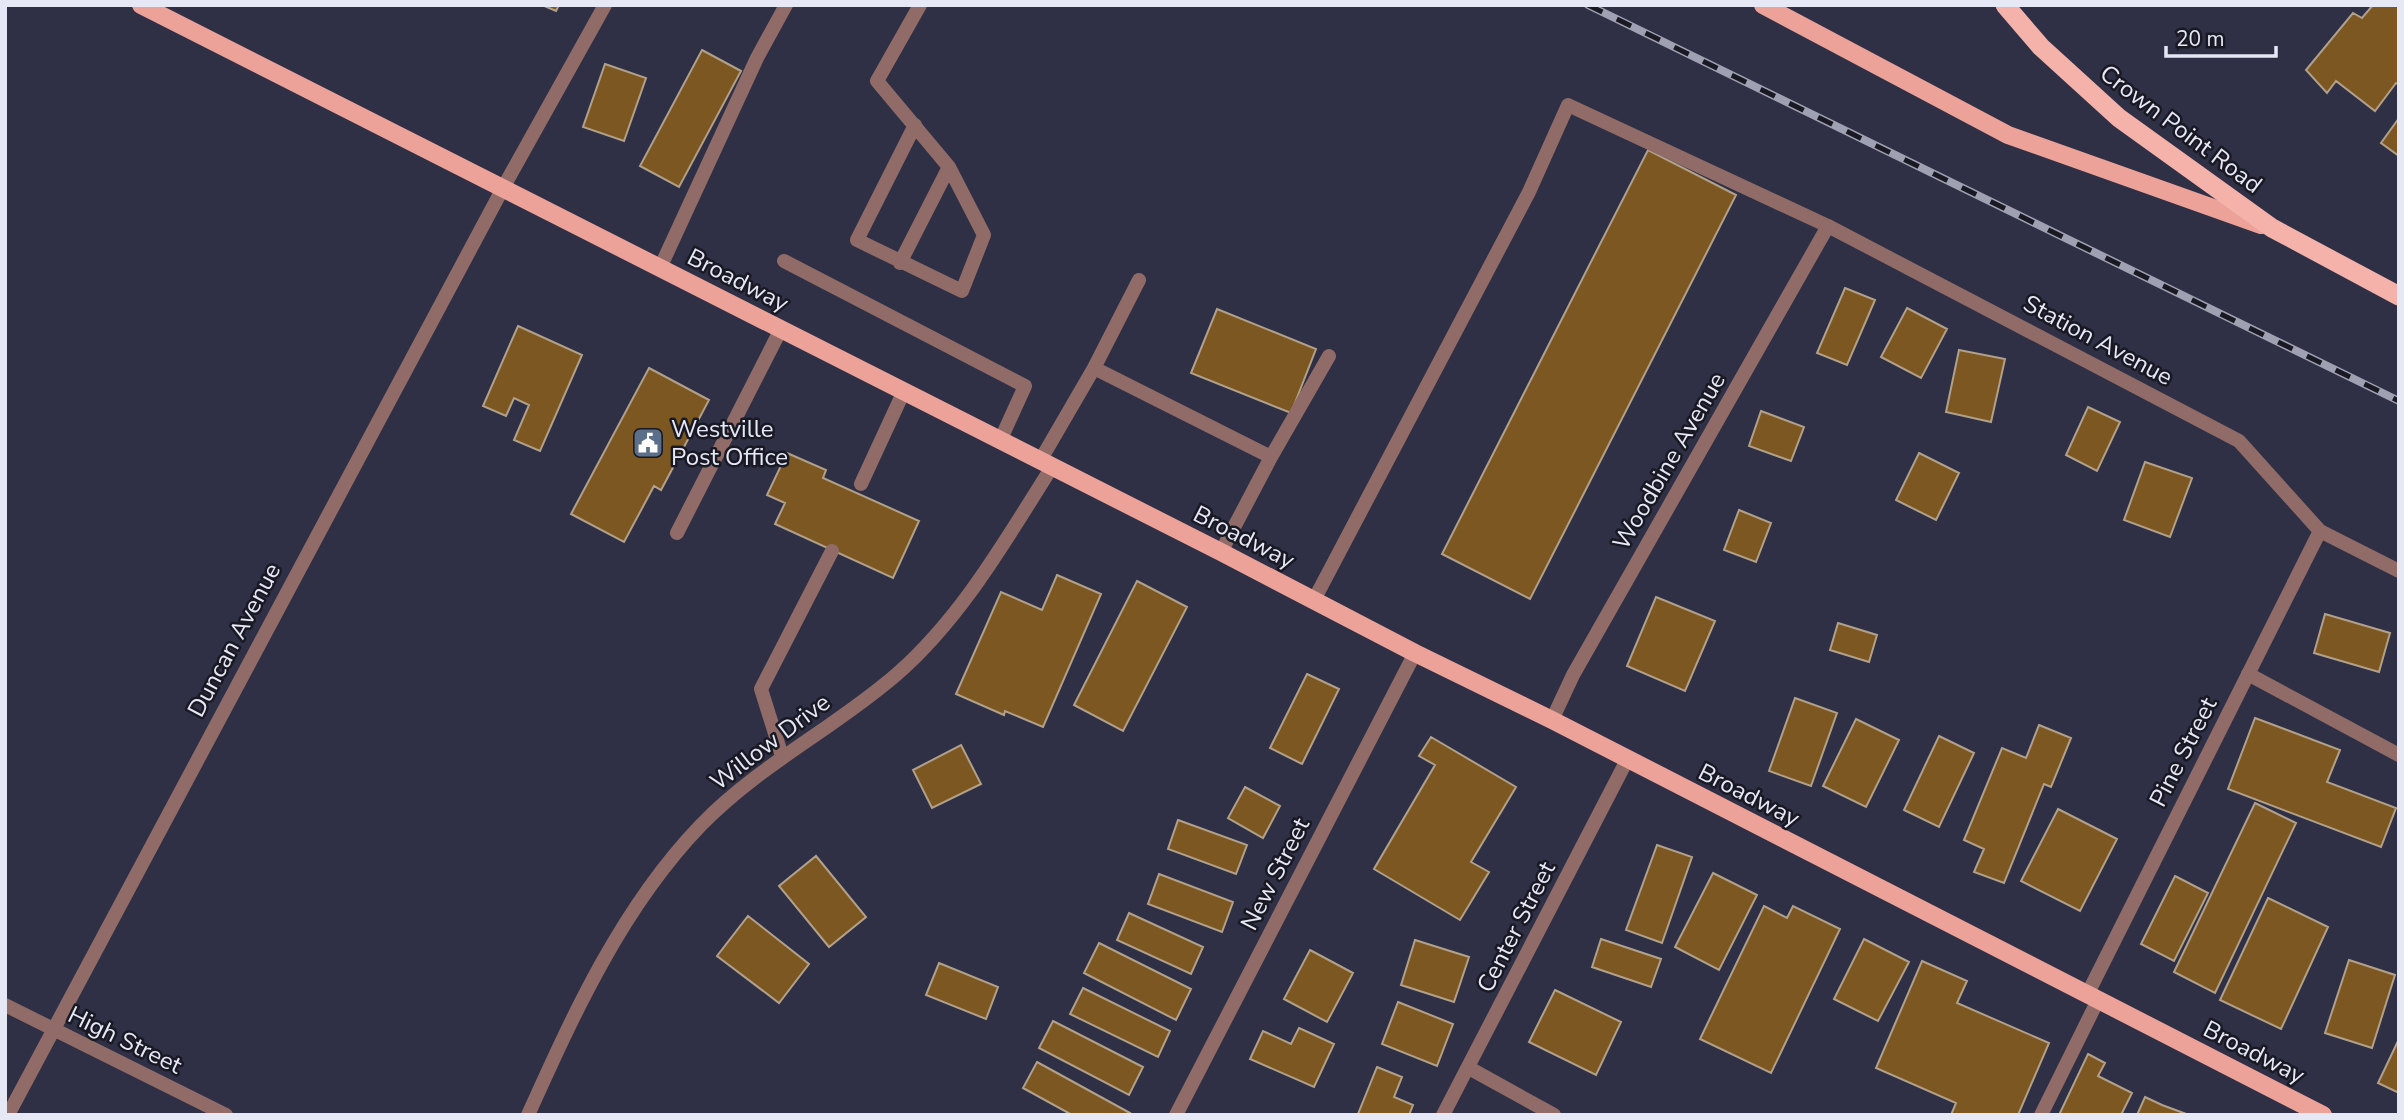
<svg xmlns="http://www.w3.org/2000/svg" width="2404" height="1120" font-family="'Nunito Sans',sans-serif">
	<style>
		.building { fill: #7c5721; stroke: #b1a08a; stroke-width: 2 }
		.lines { fill: none; stroke-linecap: round; stroke-linejoin: round }
		.service { stroke: #906b67; stroke-width: 14 }
		.minor { stroke: #906b67; stroke-width: 14 }
		.primary { stroke: #eda299; stroke-width: 18 }
		.trunk { stroke: #f4b2aa; stroke-width: 19 }
		.rail-casing { stroke: #9fa0b1; stroke-width: 8 }
		.rail { stroke: #181923; stroke-width: 5; stroke-dasharray: 16; stroke-linecap: butt }
		.labels { text-anchor: middle; stroke-width: 5; stroke-linejoin: round; paint-order: stroke }
		.street-label { font-size: 24px; fill: #e6e8f6; stroke: #181923 }
		.poi-label { font-size: 24px; fill: #e6e8f6; stroke: #181923; text-anchor: start }
	</style>
	<rect width="100%" height="100%" fill="#2f3045"/>
	<path class="building" d="M542 5H559L556 11Z
		M2373 5H2399V85L2396 83 2375 111 2336 81 2327 93 2306 70 2353 13 2362 18Z
		M702 50 741 71 679 187 640 166Z
		M605 64 646 78 624 141 583 127Z
		M2399 118V156L2381 143Z
		M1648 150 1736 195 1530 599 1442 554Z
		M1845 288 1875 300 1847 365 1817 353Z
		M1907 308 1947 329 1921 378 1881 357Z
		M1217 309 1316 349 1291 413 1191 373Z
		M518 326 582 355 540 451 514 440 529 405 514 398 506 416 483 406Z
		M1959 350 2005 359 1991 422 1946 412Z
		M649 368 709 400 661 490 654 486 624 542 571 514Z
		M2088 407 2120 422 2097 471 2066 455Z
		M1761 411 1804 427 1791 461 1749 446Z
		M787 453 826 470 823 478 919 521 893 578 775 524 785 503 767 495Z
		M1919 453 1959 473 1936 520 1896 500Z
		M2145 462 2192 478 2170 537 2124 520Z
		M1739 510 1771 523 1756 562 1724 550Z
		M1057 575 1101 594 1043 727 1005 711 1004 715 956 694 1001 592 1042 610Z
		M1137 581 1187 607 1123 731 1074 705Z
		M1656 597 1715 621 1685 691 1627 666Z
		M2325 614 2390 633 2379 672 2314 653Z
		M1838 623 1877 635 1869 662 1830 650Z
		M1307 674 1339 689 1302 764 1270 748Z
		M1795 698 1837 713 1811 786 1769 771Z
		M2255 718 2340 750 2327 782 2396 808 2381 847 2228 789Z
		M1856 719 1899 740 1866 807 1823 786Z
		M2039 725 2071 738 2051 787 2044 784 2004 883 1974 872 1984 849 1964 840 2002 748 2026 758Z
		M1939 736 1974 753 1939 827 1904 810Z
		M1431 737 1516 787 1471 862 1489 872 1460 920 1374 869 1435 765 1419 756Z
		M961 745 981 784 932 808 913 770Z
		M1245 787 1280 806 1263 838 1228 818Z
		M2255 803 2296 823 2215 993 2174 972Z
		M2058 809 2117 839 2080 911 2021 881Z
		M1178 820 1247 845 1236 874 1168 849Z
		M1657 845 1692 857 1662 943 1626 930Z
		M816 856 866 917 829 947 779 886Z
		M1713 873 1757 895 1719 970 1675 947Z
		M1159 874 1233 902 1222 932 1148 904Z
		M2175 876 2208 893 2174 961 2141 944Z
		M2268 898 2328 927 2281 1029 2220 1000Z
		M1764 906 1787 918 1793 906 1840 929 1771 1073 1700 1039Z
		M1129 913 1203 947 1191 974 1117 940Z
		M748 916 809 964 779 1003 717 956Z
		M1601 939 1661 959 1651 987 1592 967Z
		M1864 939 1909 962 1878 1021 1834 999Z
		M1415 940 1469 957 1454 1002 1401 985Z
		M1099 943 1191 989 1176 1020 1084 973Z
		M1310 950 1353 973 1327 1022 1284 999Z
		M2349 960 2395 975 2372 1048 2325 1033Z
		M1922 961 1967 981 1957 1003 2049 1043 2018 1115H1951L1956 1103 1876 1068Z
		M939 963 998 987 986 1019 926 995Z
		M1083 988 1170 1031 1158 1057 1070 1014Z
		M1555 990 1621 1022 1596 1075 1529 1042Z
		M1398 1002 1453 1024 1437 1066 1382 1044Z
		M1053 1021 1143 1067 1129 1095 1039 1048Z
		M1299 1028 1334 1044 1314 1087 1250 1059 1263 1031 1291 1044Z
		M2399 1039V1093L2378 1083Z
		M2088 1054 2105 1063 2098 1076 2132 1093 2121 1115H2059Z
		M1037 1062 1130 1113 1129 1115H1072L1023 1088Z
		M1377 1067 1402 1077 1394 1097 1413 1105 1409 1115 1358 1114Z
		M2145 1097 2162 1105 2189 1115H2137Z"/>
	<g class="lines">
		<path class="service" d="M915 125 857 240 962 291 984 235 949 167 877 81 920 5
			M784 261 1025 386 1000 441
			M900 263 949 167
			M660 268 757 58 786 5
			M1094 368 1139 280
			M1271 457 1329 356
			M1040 461 1094 368 1271 457 1221 552
			M861 484 904 391
			M677 533 781 329
			M1314 600 1529 192 1568 105 1828 226
			M2248 674 2399 755
			M782 756 761 689 832 551
			M1469 1068 1554 1115
			M2041 1115 2098 1000"/>
		<path class="minor" d="M1552 720 1573 675 1828 226 2239 441 2320 531 2399 571
			M2087 995 2320 531
			M5 1005 226 1115
			M8 1115 503 188 605 5
			M528 1115C574 1013 622 907 701 825 759 765 835 728 897 674 963 616 1006 539 1052 467
			M1176 1115 1415 653
			M1443 1115 1627 760"/>
		<path class="primary" d="M141 5 1221 552 1415 653 1552 720 2323 1115
			M1763 5 2008 135 2261 225"/>
		<path class="trunk" d="M2005 5 2041 47 2119 118 2272 228 2399 296"/>
		<g class="rail-casing">
			<path id="rail" d="M1588 5 2399 401"/>
		</g>
		<use href="#rail" class="rail"/>
	</g>
	<defs>
		<g id="civic-square" transform="scale(1.575)"><rect x="-9" y="-9" width="18" height="18" rx="4" fill="#5c6f8a" stroke="#181923"/><path d="M-.6-6.5H3V-4.5H.6V-3L4-1V1h2V6H-6V1h2V-1L-.6-3ZM-1.2 2.5V6h2.4V2.5Z" fill="#fff"/></g>
	</defs>
	<g fill-rule="evenodd">
		<use href="#civic-square" x="648" y="443"/>
	</g>
	<g class="labels">
		<g class="street-label">
			<text transform="translate(2181 129) rotate(37)" y="8">Crown Point Road</text>
			<text transform="translate(738 280) rotate(27)" y="8">Broadway</text>
			<text transform="translate(2098 340) rotate(28)" y="8">Station Avenue</text>
			<text transform="translate(1669 461) rotate(-60)" y="8">Woodbine Avenue</text>
			<text transform="translate(1244 537) rotate(27)" y="8">Broadway</text>
			<text transform="translate(234 640) rotate(-62)" y="8">Duncan Avenue</text>
			<text transform="translate(770 742) rotate(-37)" y="8">Willow Drive</text>
			<text transform="translate(2183 752) rotate(-63)" y="8">Pine Street</text>
			<text transform="translate(1749 795) rotate(27)" y="8">Broadway</text>
			<text transform="translate(1275 874) rotate(-63)" y="8">New Street</text>
			<text transform="translate(1516 927) rotate(-63)" y="8">Center Street</text>
			<text transform="translate(125 1040) rotate(26)" y="8">High Street</text>
			<text transform="translate(2254 1052) rotate(27)" y="8">Broadway</text>
		</g>
		<g class="poi-label">
			<text x="671" y="437">Westville<tspan x="671" dy="28">Post Office</tspan></text>
		</g>
	</g>
	<rect width="2404" height="1120" fill="none" stroke="#e6e8f6" stroke-width="14"/>
	<path d="M2166 46v10h110v-10" fill="none" stroke="#e6e8f6" stroke-width="3.5"/>
	<text x="2176" y="46" font-size="21" fill="#e6e8f6" stroke="#181923" stroke-width="5" paint-order="stroke">20 m</text>
</svg>
